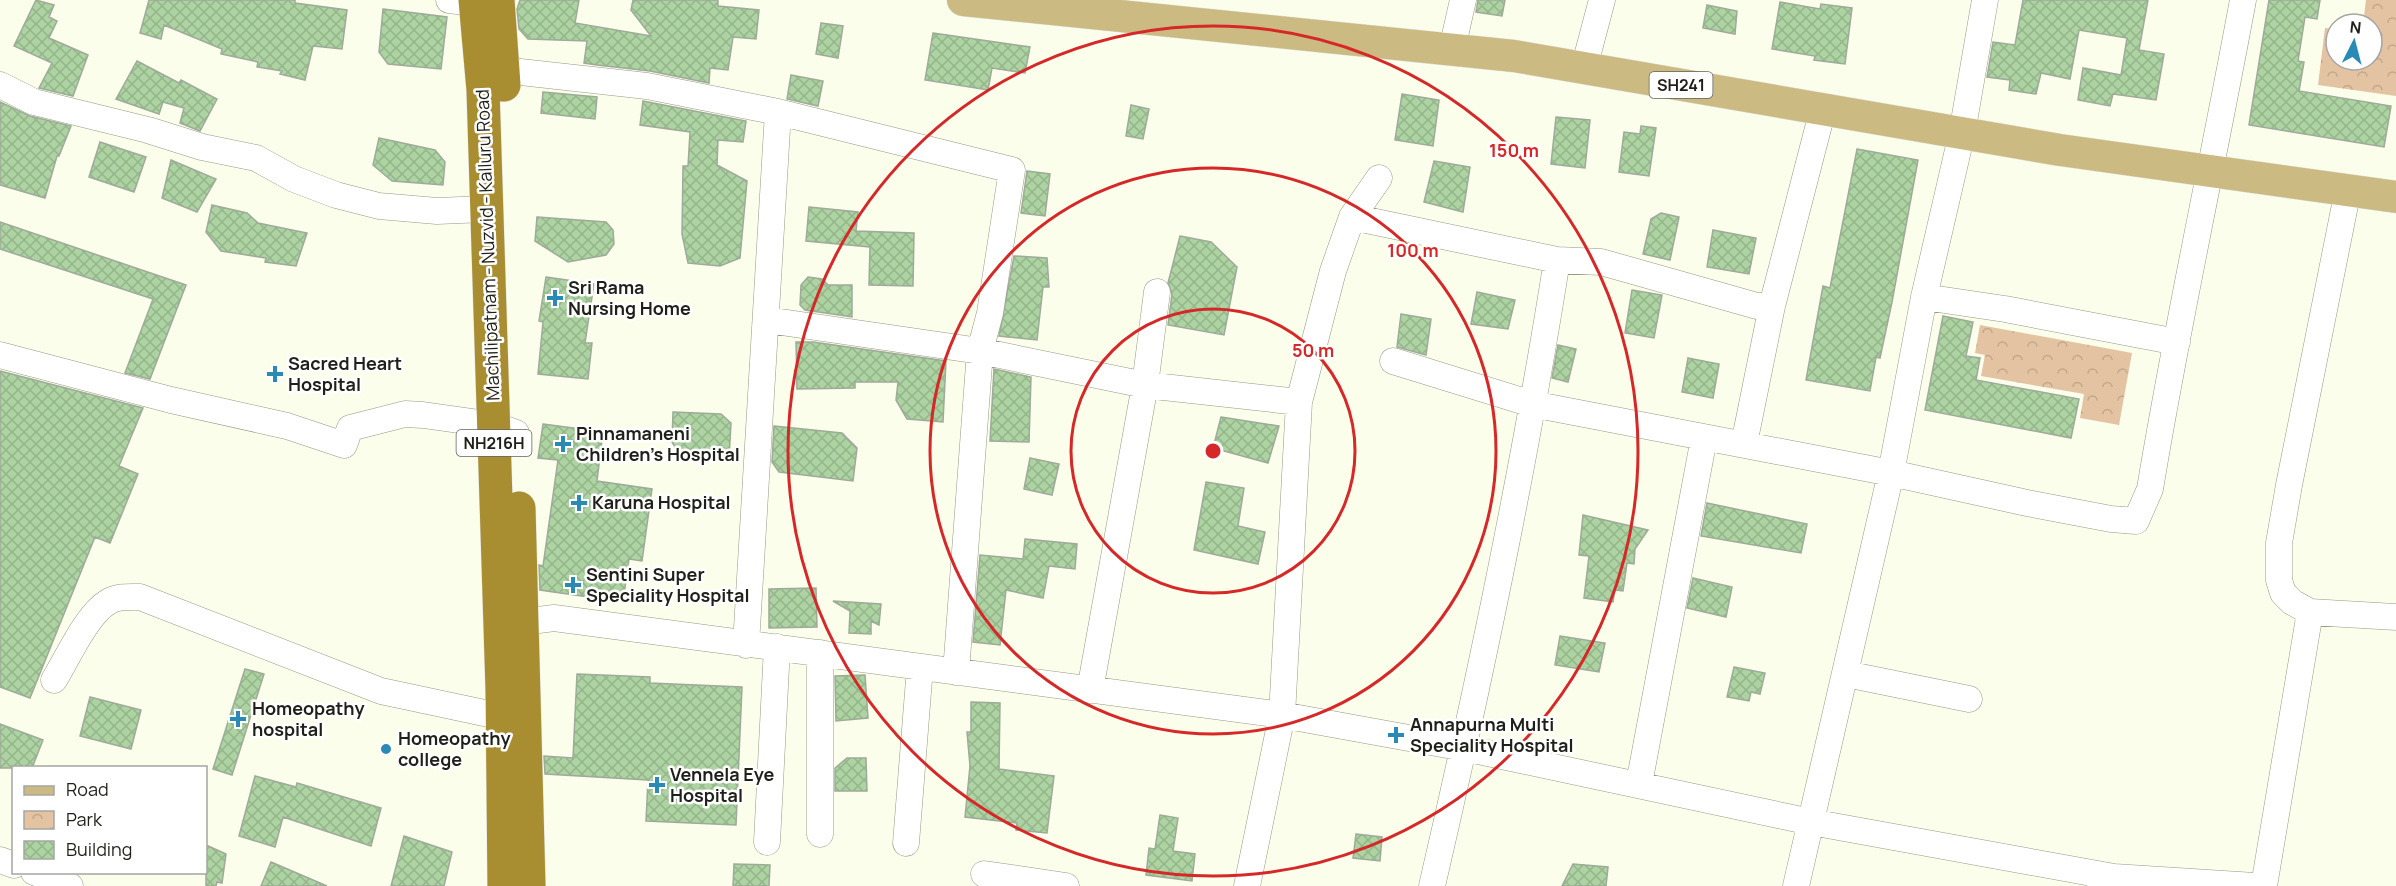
<svg xmlns="http://www.w3.org/2000/svg" width="2396" height="886" font-family="Manrope,sans-serif">
	<style>
		.park { fill: url(#park-crowns) }
		.building { fill: url(#building-cross-hatch); stroke: #9eaa9a; stroke-width: 1.5 }
		.lines { fill: none; stroke-linecap: round; stroke-linejoin: round }
		.minor-casing { stroke: #969986; stroke-width: 27 }
		.major-casing { stroke: #e4e4e3; stroke-width: 33 }
		.highway-casing { stroke: #e4e4e3; stroke-width: 34 }
		.minor { stroke: #fff; stroke-width: 26 }
		.major { stroke: #cbbb83; stroke-width: 32 }
		.highway { stroke: #a98d31; stroke-width: 33 }
		.ring { fill: none; stroke: #d62828; stroke-width: 3 }
		.poi-dot { fill: #298ab5; stroke: #fff; stroke-width: 2 }
		.labels { text-anchor: middle; stroke-width: 5; stroke-linejoin: round; paint-order: stroke }
		.shield { fill: #fff; stroke: #62635e; stroke-width: 1.5 }
		.shield-label { font-size: 16px; font-weight: bold; fill: #1f2019 }
		.street-label { font-size: 18px; fill: #1f2019; stroke: #fff }
		.poi-label { font-size: 18px; font-weight: bold; fill: #1f2019; stroke: #fff; text-anchor: start }
		.centre { fill: #d62828; stroke: #fff; stroke-width: 3 }
		.ring-label { font-size: 18px; text-anchor: middle; font-weight: bold; fill: #d62828; stroke: #fff; stroke-width: 5; stroke-linejoin: round; paint-order: stroke }
	</style>
	<defs>
		<pattern id="park-crowns" width="20" height="18" patternUnits="userSpaceOnUse" patternTransform="scale(1.5)"><rect width="20" height="18" fill="#e3c3a2"/><path d="M2 6a3 3 0 1 1 6 0M12 15a3 3 0 1 1 6 0" fill="none" stroke="#c2a78b"/></pattern>
		<pattern id="building-cross-hatch" width="8" height="8" patternUnits="userSpaceOnUse" patternTransform="scale(1.5)"><rect width="8" height="8" fill="#add3a2"/><path d="M0 0l8 8M0 8l8-8" fill="none" stroke="#94b58b"/></pattern>
	</defs>
	<rect width="100%" height="100%" fill="#fbfeea"/>
	<path class="park" d="M2366 0H2396V96L2318 85 2325 28 2336 29V60H2372V24H2363Z
		M1980 325 2132 353 2119 425 2080 418 2084 394 1981 376 1985 355 1975 353Z"/>
	<path class="building" d="M36 0 54 5 49 17 57 21 49 38 88 55 73 96 39 88 52 63 14 46Z
		M149 0H295V3L347 10 342 49 313 46 305 80 280 74 282 71 257 67 258 62 221 54 222 49 164 25 161 39 140 33Z
		M520 0H579L575 23 651 36 631 10 633 0H718V6L759 10 756 39 733 37 728 70 710 68 709 83 650 71 597 65 584 63 587 41 528 39 519 29 517 9Z
		M1478 0H1505L1502 16 1476 12Z
		M2023 0H2148L2139 50 2164 54 2156 100 2113 94 2110 106 2078 100 2083 68 2121 75 2127 38 2079 30 2070 79 2041 73 2036 94 2009 90 2010 80 1987 77 1993 42 2015 45Z
		M2269 0H2320L2317 19 2305 17 2298 61 2304 62 2299 91 2391 106 2384 147 2249 125Z
		M1780 2 1820 9 1821 4 1852 8 1845 64 1814 60 1815 56 1772 49Z
		M1707 5 1737 11 1735 34 1703 28Z
		M383 9 447 17 441 69 388 64 379 52Z
		M821 23 843 26 838 58 816 54Z
		M933 33 1030 47 1025 73 992 68 988 90 925 80Z
		M137 61 179 83 181 80 217 99 200 131 180 123 184 108 163 102 159 114 116 99Z
		M791 75 823 81 818 106 787 99Z
		M543 92 597 97 595 119 541 113Z
		M1402 94 1439 100 1433 146 1395 140Z
		M643 101 746 121 743 142 718 140 717 165 747 181 740 258 720 266 688 263 682 234 683 166H688L690 132 640 125Z
		M0 102 30 116 71 126 59 156H57L45 198 0 185Z
		M1131 105 1149 109 1143 139 1126 136Z
		M1556 117 1590 120 1585 168 1551 164Z
		M1641 126 1656 128 1649 176 1619 172 1624 132 1640 134Z
		M379 138 435 150 445 162 443 185 392 181 373 165Z
		M100 142 146 157 134 192 89 177Z
		M1857 149 1918 160 1892 302 1880 358 1876 357 1870 391 1806 380 1823 286 1830 288Z
		M171 160 216 179 197 212 162 198Z
		M1434 161 1470 167 1463 212 1424 202Z
		M1027 171 1050 174 1045 216 1021 213Z
		M212 205 247 213 258 223 307 233 296 266 265 262 266 258 221 251 206 232Z
		M809 207 858 212 856 231 914 233 913 286 869 285 870 247 806 241Z
		M1661 213 1679 217 1670 260 1643 254 1651 219Z
		M537 217 606 222 613 230 614 244 606 255 568 262 535 241Z
		M0 222 186 285 150 379 125 373 153 299 0 249Z
		M1713 230 1756 238 1749 274 1707 267Z
		M1180 236 1211 242 1237 267 1224 335 1168 325 1172 294 1168 283Z
		M1014 256 1047 258 1049 287H1043L1037 340 999 336Z
		M546 277 594 284 585 343H592L588 379 538 374 543 322 539 321Z
		M808 277 822 279 828 285H852V317L805 310 800 305 801 285Z
		M1632 290 1662 295 1654 338 1625 333Z
		M1477 292 1515 300 1508 329 1471 324Z
		M1401 314 1431 319 1426 355 1397 347Z
		M1943 316 1973 322 1966 356 1980 358 1976 380 2079 399 2071 438 1925 410Z
		M796 342H813L946 361 943 422 907 419 896 400 898 382H855V388L797 389Z
		M1558 345 1576 349 1568 382 1552 378Z
		M1688 358 1719 364 1713 398 1682 392Z
		M994 369 1031 377 1029 442 990 441Z
		M0 371 143 408 119 466 138 474 110 543 95 537 30 698 0 687Z
		M673 412 721 414 731 423 729 459 681 457 672 442Z
		M1221 417 1279 426 1268 463 1213 448Z
		M543 424 603 432 597 481 652 489 642 561 629 559 623 602 540 590 539 565 543 566 558 460 538 458Z
		M774 426 842 433 857 448 853 481 779 472 772 462Z
		M1030 458 1059 464 1052 495 1024 489Z
		M1206 482 1244 488 1238 526 1265 532 1258 564 1194 550Z
		M1707 503 1807 524 1801 553 1701 536Z
		M1583 515 1648 530 1635 549 1634 564 1627 563 1623 591 1615 590 1613 602 1584 598 1589 556 1579 555Z
		M1025 539 1077 544 1075 569 1049 566 1043 598 1006 590 1000 645 973 642 980 555 1023 559Z
		M1693 578 1732 587 1726 617 1687 608Z
		M816 588 817 627 769 628V589Z
		M833 601 881 604 879 625 871 621V634L849 633 850 611Z
		M1560 636 1605 643 1599 672 1555 665Z
		M1734 667 1765 673 1760 694 1751 692 1749 701 1727 697Z
		M245 669 264 674 232 775 213 769Z
		M577 674 650 677V683L742 687 736 825 646 821 648 780 545 774 544 756 573 758Z
		M865 675 868 718 836 721 835 676Z
		M90 697 141 710 131 749 80 736Z
		M971 702 1000 703 999 769 1054 776 1047 833 1016 830 1017 823 965 817 970 766 967 732H971Z
		M0 724 43 740 32 768H0Z
		M847 758H866L867 791H835V768Z
		M255 776 296 787 297 783 381 808 371 846 283 817 275 847 239 836Z
		M1160 815 1178 818 1173 851 1195 854 1192 881 1146 875 1149 848 1155 849Z
		M1356 834 1382 837 1380 861 1353 858Z
		M404 836 452 852 444 886H391Z
		M206 845 226 854 222 883 217 882 216 886H206Z
		M271 862 327 886H261Z
		M734 864 770 865 769 886H733Z
		M1573 864 1608 867 1606 886H1562Z"/>
	<g class="lines">
		<g class="minor-casing">
			<path id="minor" d="M449 0 475 3
				M1452 49 1463 0
				M1584 68 1602 0
				M503 70 647 86 778 112 1012 170 990 313 980 351 956 672
				M0 85 34 102 148 130 202 147 256 158 294 179 336 195 379 206 437 211 485 209
				M2348 190 2289 485 2279 543V580L2283 593 2292 602 2310 612 2396 617
				M1352 217 1557 260 1601 262 1757 306H1772
				M1924 297 2005 309 2177 342
				M767 320 980 351 1145 385 1299 402
				M0 355 171 400 287 426 344 445 350 428 405 414 423 415 494 425 516 433
				M1393 361 1532 404 1891 473 2027 503 2111 519 2136 521 2150 489C2177 325 2213 163 2243 0
				M1744 444 1772 306 1823 109
				M505 619 523 622 554 618 1282 715 1464 748 1811 822 2114 877
				M746 645 778 112
				M1846 674 1969 699
				M54 680C67 659 87 614 108 602 118 596 128 597 140 597L381 691 503 717
				M1090 690 1145 385 1157 292
				M1639 784 1704 438
				M820 834V653
				M767 842 777 647
				M906 843 920 667
				M0 860 14 865
				M34 872 70 886
				M984 874 1066 886
				M2100 885 2106 878 2114 877 2255 886
				M1247 886 1282 715 1299 402 1333 271 1352 217 1379 178
				M1432 886C1480 679 1524 470 1557 260
				M1796 886 1891 473 1924 297 1962 133 1985 0
				M2264 886 2310 612"/>
		</g>
		<g class="major-casing">
			<path id="major" d="M963 0 1514 56 2060 150 2396 197"/>
		</g>
		<g class="highway-casing">
			<path id="highway" d="M475 0 483 90 502 689 504 886
				M498 0 504 85
				M519 508 529 886"/>
		</g>
		<use href="#minor" class="minor"/>
		<use href="#major" class="major"/>
		<use href="#highway" class="highway"/>
	</g>
	<g class="ring">
		<circle cx="1213" cy="451" r="142"/>
		<circle cx="1213" cy="451" r="283"/>
		<circle cx="1213" cy="451" r="425"/>
	</g>
	<g class="poi-dot">
		<path d="M552 289h6v6h6v6h-6v6h-6v-6h-6v-6h6z"/>
		<path d="M272 365h6v6h6v6h-6v6h-6v-6h-6v-6h6z"/>
		<path d="M560 435h6v6h6v6h-6v6h-6v-6h-6v-6h6z"/>
		<path d="M576 494h6v6h6v6h-6v6h-6v-6h-6v-6h6z"/>
		<path d="M570 576h6v6h6v6h-6v6h-6v-6h-6v-6h6z"/>
		<path d="M235 710h6v6h6v6h-6v6h-6v-6h-6v-6h6z"/>
		<path d="M1393 726h6v6h6v6h-6v6h-6v-6h-6v-6h6z"/>
		<circle cx="386" cy="749" r="6"/>
		<path d="M654 776h6v6h6v6h-6v6h-6v-6h-6v-6h6z"/>
	</g>
	<g class="labels">
		<g class="shield">
			<rect x="1649.5" y="72" width="63" height="26" rx="4.5"/>
			<rect x="456.5" y="430" width="75" height="26" rx="4.5"/>
		</g>
		<g class="shield-label">
			<text x="1681" y="91">SH241</text>
			<text x="494" y="449">NH216H</text>
		</g>
		<g class="street-label">
			<text transform="translate(488 245) rotate(-92)" y="6">Machilipatnam - Nuzvid - Kalluru Road</text>
		</g>
		<g class="poi-label">
			<text x="568" y="294">Sri Rama<tspan x="568" dy="21">Nursing Home</tspan></text>
			<text x="288" y="370">Sacred Heart<tspan x="288" dy="21">Hospital</tspan></text>
			<text x="576" y="440">Pinnamaneni<tspan x="576" dy="21">Children's Hospital</tspan></text>
			<text x="592" y="509">Karuna Hospital</text>
			<text x="586" y="581">Sentini Super<tspan x="586" dy="21">Speciality Hospital</tspan></text>
			<text x="252" y="715">Homeopathy<tspan x="252" dy="21">hospital</tspan></text>
			<text x="1410" y="731">Annapurna Multi<tspan x="1410" dy="21">Speciality Hospital</tspan></text>
			<text x="398" y="745">Homeopathy<tspan x="398" dy="21">college</tspan></text>
			<text x="670" y="781">Vennela Eye<tspan x="670" dy="21">Hospital</tspan></text>
		</g>
	</g>
	<circle cx="1213" cy="451" r="9" class="centre"/>
	<g class="ring-label">
		<text x="1514" y="157">150 m</text>
		<text x="1413" y="257">100 m</text>
		<text x="1313" y="357">50 m</text>
	</g>
	<rect x="12" y="766" width="195" height="108" fill="#ffffff" stroke="#a5a6a3" stroke-width="1.5"/>
	<rect x="24" y="786" width="30" height="9" fill="#cbbb83" stroke="#a5a6a3" stroke-width="1.5"/>
	<text x="66" y="796" font-size="18" fill="#1f2019">Road</text>
	<rect x="24" y="811" width="30" height="18" fill="url(#park-crowns)" stroke="#a5a6a3" stroke-width="1.5"/>
	<text x="66" y="826" font-size="18" fill="#1f2019">Park</text>
	<rect x="24" y="841" width="30" height="18" fill="url(#building-cross-hatch)" stroke="#a5a6a3" stroke-width="1.5"/>
	<text x="66" y="856" font-size="18" fill="#1f2019">Building</text>
	<g transform="translate(2354 42) rotate(6)"><circle r="28" fill="#ffffff" stroke="#a5a6a3" stroke-width="1.5"/>
	<path d="M0-4.5L10 22L0 15L-10 22Z" fill="#298ab5"/>
	<text y="-9" font-size="16" font-weight="bold" text-anchor="middle" fill="#1f2019">N</text>
	</g>
</svg>
